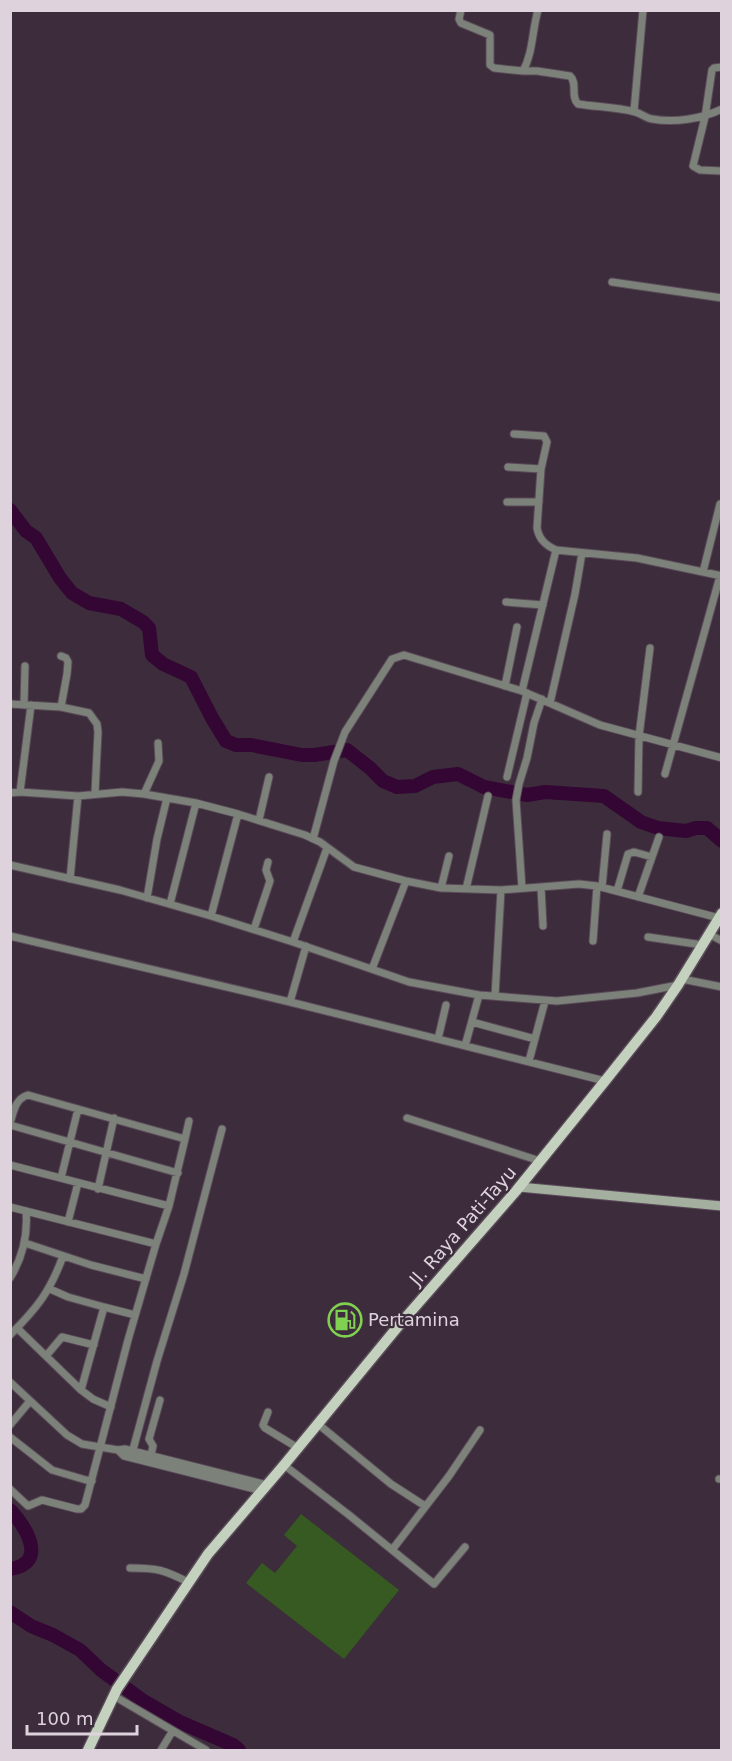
<svg xmlns="http://www.w3.org/2000/svg" width="732" height="1761" font-family="'DejaVu Sans',sans-serif">
	<style>
		.green { fill: #365a21 }
		.lines { fill: none; stroke-linecap: round; stroke-linejoin: round }
		.river { stroke: #340633; stroke-width: 14 }
		.street-casing { stroke: #5a4b59; stroke-width: 9 }
		.secondary-casing { stroke: #5a4b59; stroke-width: 11 }
		.primary-casing { stroke: #5a4b59; stroke-width: 13 }
		.street { stroke: #7c8279; stroke-width: 7 }
		.secondary { stroke: #a5afa0; stroke-width: 9 }
		.primary { stroke: #c4d1be; stroke-width: 10 }
		.labels { text-anchor: middle; stroke-width: 4.5; stroke-linejoin: round; paint-order: stroke }
		.street-label { font-size: 18px; fill: #ded3dc; stroke: #3d2d3c }
		.poi-label { font-size: 18px; fill: #ded3dc; stroke: #3d2d3c; text-anchor: start }
	</style>
	<rect width="100%" height="100%" fill="#3d2d3c"/>
	<path class="green" d="M301 1514 399 1590 344 1659 246 1583 262 1563 275 1573 297 1546 284 1535Z"/>
	<g class="lines">
		<path class="river" d="M10 510 26 531 36 538 60 578 72 593 89 603 121 609 143 622 149 628 152 655 163 664 191 677 212 718 226 741 236 745H251L302 755H314L347 750 370 768 383 781 397 787 415 786 433 777 458 774 484 787 527 795 545 792 604 796 641 822 658 828 686 831 696 828H707L722 841
			M10 1510C27 1527 48 1564 10 1569
			M10 1612 31 1626 53 1635 80 1650 101 1670 142 1700 180 1722 233 1745 239 1750"/>
		<g class="street-casing">
			<path id="street" d="M461 10 459 19 461 23 490 35V65L494 68 523 71
				M538 10C532 31 533 53 523 71H537L570 76C578 83 570 96 578 104 596 107 616 107 635 112 641 113 645 118 652 119 675 123 701 119 722 109
				M722 67 714 68 712 70 705 117 693 166 700 170 722 171
				M634 111 643 10
				M612 282 722 298
				M514 434 544 436 547 442 541 469 537 528C539 539 545 545 556 550L637 558 722 576
				M508 467 541 469
				M507 502H539
				M703 572 720 504
				M506 602 543 605
				M61 656 66 658 68 662 67 674 61 707
				M505 686 517 627
				M522 691 556 550
				M550 703 575 594 582 553
				M10 704 61 707 89 713 97 724 98 732 95 793
				M24 705 25 666
				M665 774 720 576
				M507 777 527 693
				M20 792 31 705
				M638 792 639 736 650 648
				M10 793 20 792 78 796 122 792 144 794 196 803 238 814 305 835 320 842 354 867 406 881 441 888 501 890 579 884 597 886 719 918
				M144 794 159 761 158 743
				M259 820 269 777
				M313 839 334 761 345 732 392 659 404 655 522 691 600 725 722 758
				M10 865 120 890 211 916 293 942 409 982 479 995 557 1001 637 993 678 985
				M70 879 78 796
				M541 887 543 926
				M602 887 607 834
				M441 888 449 856
				M522 888 516 800 519 784 527 758 534 723 542 699
				M466 889 488 796
				M617 891 628 854 634 852 652 857
				M638 897 659 837
				M147 898 157 839 167 798
				M170 904 196 803
				M211 916 238 814
				M254 929 270 881 266 870 268 862
				M709 934 722 941
				M10 936 290 1002 605 1081
				M648 937 703 945
				M593 941 597 886
				M293 942 327 848
				M372 969 406 881
				M682 979 722 987
				M495 996 501 890
				M290 1002 306 946
				M472 1022 535 1039
				M438 1039 446 1005
				M465 1046 479 995
				M529 1061 545 1001
				M407 1118 540 1161
				M10 1123C14 1111 15 1099 28 1095L185 1139 169 1206 156 1244 128 1340 85 1505 81 1509H77L42 1500 28 1506 10 1489
				M10 1125 178 1173
				M185 1139 189 1121
				M10 1165 169 1206
				M61 1178 78 1109
				M98 1189 114 1118
				M10 1207 156 1244
				M68 1222 78 1183
				M25 1243 91 1265 146 1279
				M10 1278C23 1257 28 1235 26 1211
				M50 1289 68 1297 104 1307 81 1390 93 1399 111 1407
				M104 1307 135 1315
				M17 1328 81 1390
				M10 1335C37 1308 50 1292 63 1256
				M46 1356 62 1337 94 1345
				M10 1382 67 1435 82 1444 118 1450 125 1449 267 1485
				M268 1412 263 1425 265 1428 298 1448
				M318 1424 391 1484 425 1506
				M10 1425 30 1401
				M10 1437 52 1470 86 1480 92 1481
				M118 1450 124 1456 262 1491
				M151 1455 153 1446 149 1439 160 1400
				M131 1457 157 1361 184 1274 222 1129
				M284 1465 349 1515 434 1584 465 1547
				M719 1479H722
				M392 1550 449 1476 480 1430
				M130 1568C158 1568 164 1570 188 1582
				M114 1696 206 1750
				M161 1750 172 1732"/>
		</g>
		<g class="secondary-casing">
			<path id="secondary" d="M519 1187 722 1206"/>
		</g>
		<g class="primary-casing">
			<path id="primary" d="M88 1750 117 1689 208 1554 284 1465 400 1324 516 1191 605 1081 656 1017 678 985 722 913"/>
		</g>
		<use href="#street" class="street"/>
		<use href="#secondary" class="secondary"/>
		<use href="#primary" class="primary"/>
	</g>
	<defs>
		<g id="fuel-ring" transform="scale(1.725)"><circle r="9.5" fill="#3d2d3c" stroke="#80d051" stroke-width="1.5"/><path d="M-5.5-6h7V0h2V4h1.3V-2.5L3-4.5l.8-.8L6-3V5H2.5V1h-1V6h-7ZM-4.2-4.7v3.2H.2V-4.7Z" fill="#80d051"/></g>
	</defs>
	<g fill-rule="evenodd">
		<use href="#fuel-ring" x="345" y="1320"/>
	</g>
	<g class="labels">
		<g class="street-label">
			<text transform="translate(463 1226) rotate(-49)" y="6">Jl. Raya Pati-Tayu</text>
		</g>
		<g class="poi-label">
			<text x="368" y="1326">Pertamina</text>
		</g>
	</g>
	<rect width="732" height="1761" fill="none" stroke="#ded3dc" stroke-width="24"/>
	<path d="M27 1725v9h110v-9" fill="none" stroke="#ded3dc" stroke-width="3"/>
	<text x="36" y="1725" font-size="18" fill="#ded3dc" stroke="#3d2d3c" stroke-width="4.5" paint-order="stroke">100 m</text>
</svg>
